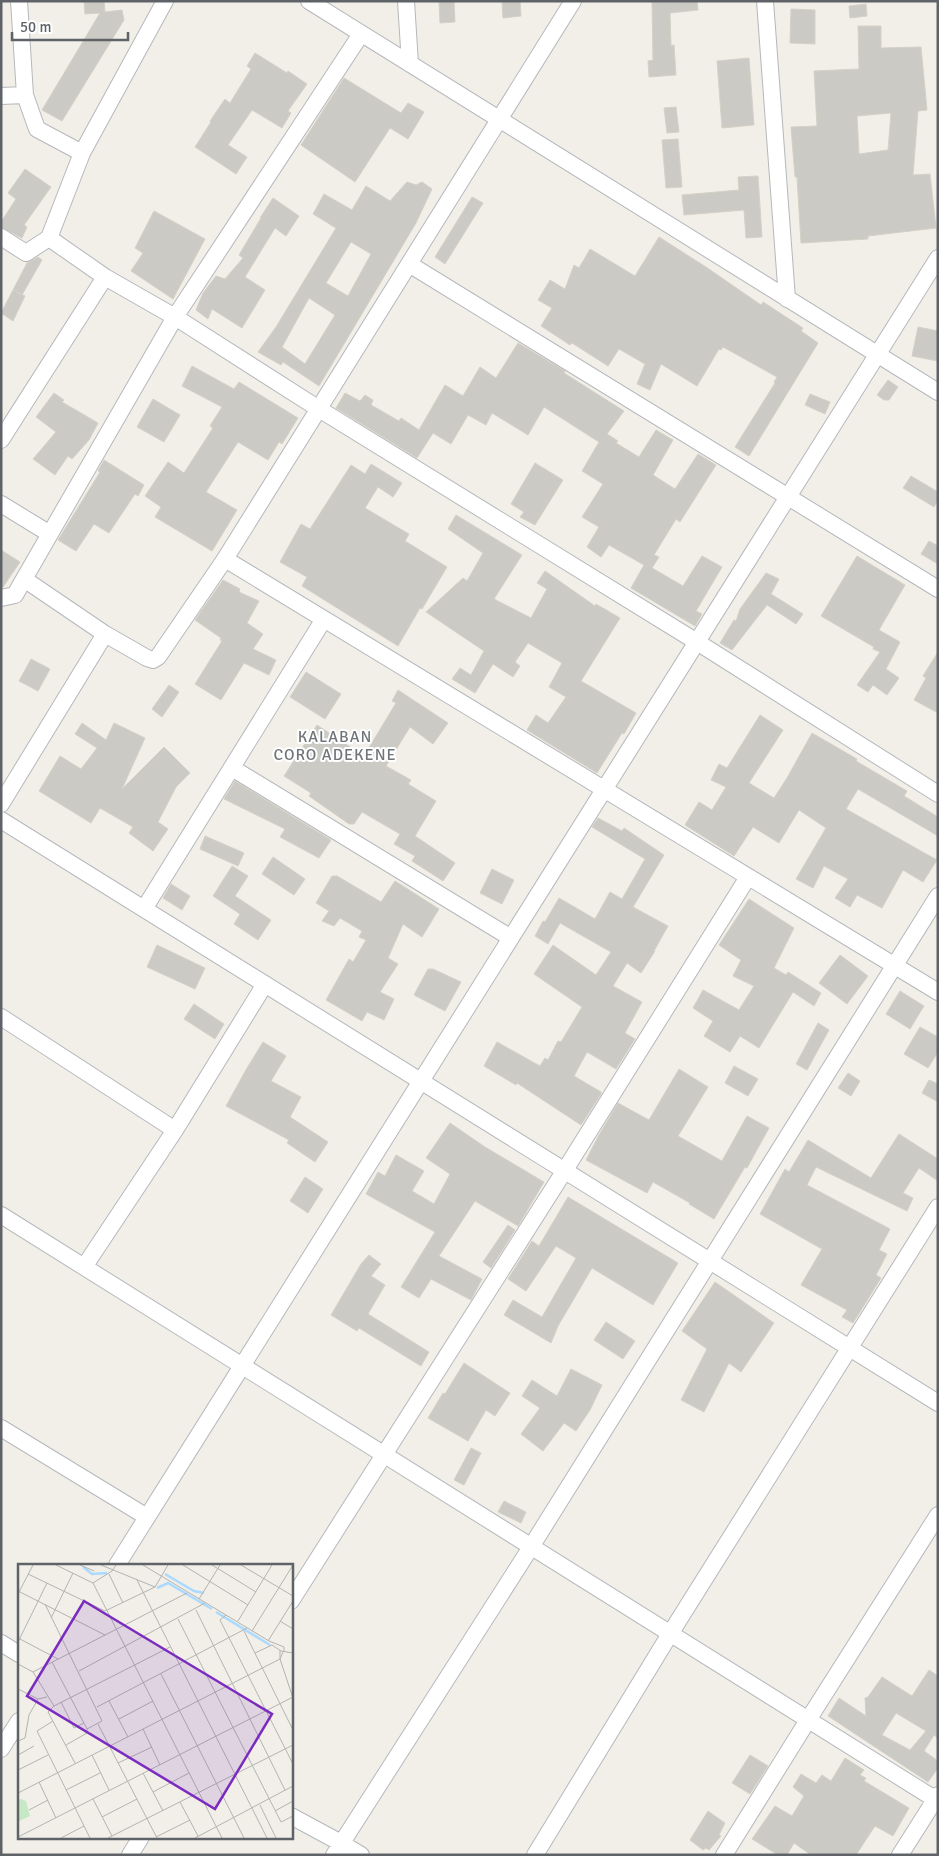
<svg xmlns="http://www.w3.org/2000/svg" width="939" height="1856" font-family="Signika,sans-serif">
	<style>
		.building { fill: #cccac5; stroke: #d6d1c6; fill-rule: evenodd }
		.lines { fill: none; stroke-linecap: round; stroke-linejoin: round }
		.minor-casing { stroke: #b5b8bc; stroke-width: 18 }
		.minor { stroke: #fff; stroke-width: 16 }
		.labels { text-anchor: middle; stroke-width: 4; stroke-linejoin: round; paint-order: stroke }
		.quarter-label { font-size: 16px; letter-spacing: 1px; fill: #70757a; stroke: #fff }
		.inset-river { fill: none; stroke: #aadaff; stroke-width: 2.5 }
		.inset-road { fill: none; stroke: #b3b3b1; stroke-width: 1 }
		.view { fill: #7b2cbf; fill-opacity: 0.15; stroke: #7b2cbf; stroke-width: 2.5 }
		.inset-edge { fill: none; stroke: #5f6368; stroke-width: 2.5 }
	</style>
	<rect width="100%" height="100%" fill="#f1efe8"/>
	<path class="building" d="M84 1H104L105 12 122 10 124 20 62 121 42 110 100 13 85 14Z
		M439 1H454L455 22 440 23Z
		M502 1H520L521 16 503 18Z
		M652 1H697L698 10 670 13 671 46 674 45 676 75 649 77 648 61 653 60Z
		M866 4 867 16 850 18 849 6Z
		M791 9 815 10V44L790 43Z
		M858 26H881V48L921 47 927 110 918 111 913 175 930 174 936 228 868 236V239L801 243 797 177H795L791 127 817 126 814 71 859 69ZM891 113 888 150 859 154 857 116Z
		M255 53 287 73 288 71 307 84 288 111 291 113 282 128 252 110 228 145 247 157 236 174 195 147 211 122 210 121 225 99 230 103 251 69 247 66Z
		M749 58 754 125 722 128 717 61Z
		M344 78 401 113 408 103 424 112 408 139 390 128 355 182 301 145Z
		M676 107 679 132 667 133 664 108Z
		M678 139 682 187 666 188 662 140Z
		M25 169 51 187 24 225 27 227 22 238 1 227V222L16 199 8 193Z
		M758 176 762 237 746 238 744 210 684 215 682 195 739 190 738 177Z
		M407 182 416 185 422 182 432 189 416 223 319 386 283 362 281 365 258 352 276 327 336 228 313 214 324 194 352 210 366 186 390 201ZM351 242 371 254 348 296 326 283ZM309 298 335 315 305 364 282 347Z
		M472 197 483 203 445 264 435 257Z
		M273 198 299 216 286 236 275 228 245 277 265 290 242 328 212 309 208 319 196 310 203 293 216 276 225 279 243 258 239 255 261 218H260Z
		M154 211 205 239 173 299 131 271 143 253 135 248Z
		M659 237 706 267 761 305 763 302 803 328 801 331 818 343 749 456 735 447 775 383 774 382 777 377 723 347 721 350 719 349 697 386 661 364 650 390 637 384 645 364 619 349 608 366 572 343 570 345 541 326 552 308 538 300 550 280 565 289 574 265 579 268 590 249 635 276Z
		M38 257 42 260 22 295 13 290 27 263Z
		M13 290 25 296 13 321 1 313Z
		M918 327 938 331V361L912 356Z
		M518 343 565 371 564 373 624 411 607 434 618 441 616 443 639 457 656 430 673 440 653 475 675 489 698 454 716 465 680 522 676 519 654 555 659 557 652 568 683 586 702 556 722 567 696 611 702 614 695 626 631 588 644 565 609 545 601 557 587 547 599 527 582 517 603 484 582 471 599 442 544 407 528 435 492 413 486 425 468 415 451 444 433 433 417 458 336 408 345 393 360 401 365 395 373 400 371 405 399 421 401 418 419 430 445 385 463 396 480 367 496 378Z
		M192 366 234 389 239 382 298 418 282 444 279 442 268 460 238 442 206 492 237 510 212 551 155 517 161 507 145 496 168 462 184 473 213 428 210 426 222 407 182 386Z
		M888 380 898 387 889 400H884L877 395Z
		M54 393 64 400 62 402 98 423 89 440 72 459 68 456 55 475 33 459 56 432 36 417Z
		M810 394 830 402 825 414 805 405Z
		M153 399 180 415 164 442 137 427Z
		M104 460 144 485 138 496 135 494 109 533 94 524 76 551 58 540 100 472 98 471Z
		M535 463 563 480 535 525 520 517 524 512 511 504Z
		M371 464 402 483 393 497 378 487 365 508 409 534 405 541 447 567 422 609 420 608 398 646 302 586 307 577 280 562 301 524 310 529 351 465 365 474Z
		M911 476 938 492V500L934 507 903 488Z
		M456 515 522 555 494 599 531 618 547 589 537 583 545 571 595 606 596 604 620 618 581 681 636 713 624 734 622 733 597 773 527 730 536 715 548 723 566 697 549 687 562 663 528 643 515 662 520 666 513 677 493 664 475 693 452 679 460 668 471 675 484 651 426 612 463 578 467 581 483 553 448 529Z
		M929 541 938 546V564L921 554Z
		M1 550 20 562 3 587 1 588Z
		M857 556 905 585 879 630 900 642 886 669 899 678 887 695 873 685 868 692 857 685 880 652 873 649 874 647 821 616Z
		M766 573 779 579 771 594 803 614 796 624 767 605 732 650 720 643 734 620 736 621 740 609Z
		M223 580 240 589 239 592 259 601 247 623 263 634 253 649 276 660 269 675 244 663 221 700 195 684 222 641 220 640 221 638 195 620Z
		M938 652V713L914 700 926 678 923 676Z
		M31 659 50 669 38 691 19 681Z
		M306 672 341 694 325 719 290 697Z
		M169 685 179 692 162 717 152 709Z
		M398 690 448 723 433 744 410 727 386 766 411 780 408 784 436 801 415 836 455 863 443 881 412 861 415 856 394 844 400 834 362 812 354 824H349L309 796 311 793 284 776 317 725 364 756 396 703 392 701Z
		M760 715 783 730 749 783 774 798 787 778 812 733 857 759 856 761 907 791 904 796 938 817V836L858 789 846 809 937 860 923 882 903 870 882 908 857 895 850 907 835 898 848 879 824 866 813 888 796 879 826 828 799 810 779 843 753 827 734 856 685 825 699 802 712 810 726 787 711 780 719 764 727 768Z
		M82 723 106 740 114 723 145 738 122 789 164 747 190 773 176 787 158 822 168 829 153 851 129 833 133 827 100 808 91 823 39 791 60 756 81 769 97 748 75 734Z
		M235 781 331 840 319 858 280 837 285 829 224 799Z
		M598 818 622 831 624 828 664 855 633 907 668 926 654 951H655L641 973 627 963 613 986 642 1002 625 1033 635 1039 616 1069 587 1052 574 1076 601 1092V1094L581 1125 517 1083 516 1085 484 1066 497 1042 540 1066 545 1058 548 1060 558 1041 561 1042 582 1007 534 974 553 945 596 975 611 952 560 923 548 944 535 936 543 921 545 922 559 898 595 919 610 892 622 899 645 859 592 827Z
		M205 836 244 853 238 866 200 849Z
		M273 857 305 879 294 895 262 874Z
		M232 866 248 876 235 896 271 920 258 940 234 924 240 914 213 896Z
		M492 869 514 880 502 904 480 893Z
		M332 876H337L381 902 395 881 439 909 422 937 403 924 388 958 398 964 380 992 394 999 384 1020 367 1012 362 1021 326 1000 349 959 353 962 366 940 359 937 362 931 340 918 334 926 322 921 329 911 316 903Z
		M171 884 190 896 182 910 163 898Z
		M749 899 794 928 774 968 786 975 788 972 821 993 814 1006 793 992 759 1048 740 1036 730 1052 704 1036 713 1021 693 1008 703 990 739 1010 754 986 733 976 741 960 719 945Z
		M157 945 205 968 195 989 147 967Z
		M840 955 868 976 847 1004 819 983Z
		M428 969H433L461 982 445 1011 414 995Z
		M900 991 924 1006 910 1029 886 1014Z
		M194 1004 224 1024 215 1039 184 1019Z
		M818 1023 829 1030 807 1070 796 1064Z
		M920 1027 938 1037V1052L928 1068 904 1054Z
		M263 1042 286 1056 271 1081 301 1097 290 1117 328 1142 315 1162 287 1143 289 1140 226 1106 247 1068Z
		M734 1066 758 1079 748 1096 725 1083Z
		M679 1069 708 1087 678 1136 722 1161 747 1116 769 1128 747 1168 745 1167 714 1219 689 1204 690 1203 653 1182 647 1193 586 1160 599 1135 618 1103 649 1120Z
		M848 1073 860 1081 851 1096 838 1088Z
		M929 1080 938 1084V1102L922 1093Z
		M450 1123 485 1147 544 1182 518 1226 475 1201 439 1256 482 1279 471 1300 431 1279 419 1298 401 1287 435 1232 366 1194 378 1172 385 1176 396 1155 424 1171 412 1191 434 1204 450 1174 426 1158Z
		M899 1134 938 1159V1181L919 1168 903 1193 913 1198 907 1211 816 1167 807 1185 890 1229 879 1250 887 1254 876 1275 881 1278 853 1323 842 1317 847 1310 801 1285 822 1249 760 1214 785 1169 789 1172 808 1140 871 1178Z
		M305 1177 323 1189 308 1213 290 1201Z
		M568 1197 678 1263 653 1305 592 1268 558 1326 551 1343 504 1315 513 1300 542 1317 576 1258 556 1246 526 1291 508 1279 532 1241 539 1246Z
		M508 1225 515 1230 491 1268 483 1262Z
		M369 1255 381 1264 371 1276 385 1285 368 1314 429 1352 421 1366 359 1328 357 1331 331 1315 361 1264Z
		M715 1282 774 1323 741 1372 729 1363 704 1412 681 1400 707 1349 682 1331Z
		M606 1322 635 1341 623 1359 594 1340Z
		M464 1363 510 1393 495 1416 486 1410 468 1441 428 1418 443 1393 445 1394Z
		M571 1369 602 1385 590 1410 576 1431 564 1423 543 1451 521 1434 540 1408 522 1396 532 1380 557 1396Z
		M471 1448 481 1453 464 1485 454 1480Z
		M504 1501 526 1512 521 1523 498 1512Z
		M929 1670 938 1676V1738L934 1735 924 1751 938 1761V1768L928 1782 828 1716 839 1698 866 1716 865 1698 868 1697 882 1677 912 1696ZM896 1713 926 1731 910 1750 882 1735Z
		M750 1755 768 1766 750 1794 732 1783Z
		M845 1758 864 1770 860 1775 866 1778 864 1781 909 1808 893 1836 875 1826 856 1855H811L794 1843 787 1855H778L752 1839 775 1806 792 1816 804 1796 793 1787 801 1774 816 1783 822 1775 831 1781Z
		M708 1811 725 1823 719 1835 721 1836 709 1850 706 1848 703 1850 690 1840Z"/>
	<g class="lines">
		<g class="minor-casing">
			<path id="minor" d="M19 1 25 95 37 129 82 153
				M309 1 938 392
				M406 1 410 64
				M765 1 787 299
				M361 34 175 317 24 579 105 634 147 658 153 660 158 657 225 559 573 1
				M1 96 25 95
				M1 237 26 253 49 238 82 153 165 1
				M49 238 105 277 175 317 319 409 697 642 938 794
				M409 264 938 589
				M1 440 105 277
				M1 504 50 534
				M225 559 938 992
				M1 598 15 595 24 579
				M232 768 511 938
				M1 804 105 634
				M1 820 938 1403
				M144 909 324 619
				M1 1017 175 1130
				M1 1215 938 1801
				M84 1267 175 1130 265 984
				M1 1428 147 1517
				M117 1565 938 258
				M291 1601 565 1170 748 877
				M1 1643 19 1654
				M1 1749 19 1721
				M291 1816 341 1843 361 1855
				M130 1855 141 1837
				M334 1855 531 1547 938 896
				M535 1855 670 1634 938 1207
				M724 1855 808 1720 938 1515
				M900 1855 938 1795"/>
		</g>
		<use href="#minor" class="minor"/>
	</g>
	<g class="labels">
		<g class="quarter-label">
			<text x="335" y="742">KALABAN<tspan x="335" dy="18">CORO ADEKENE</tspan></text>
		</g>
	</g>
	<g transform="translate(18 1564)">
		<rect width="275" height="275" fill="#f1efe8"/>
		<path d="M3 235 8 237 12 252 1 257 0 236Z" fill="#c5e8c5"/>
		<path class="inset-river" d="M65 3 74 10 89 9M147 10 176 27 186 29M139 24 150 19 194 45M198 48 252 81"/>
		<path class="inset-road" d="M38 1 75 19 204 274M62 1 76 7M83 1 137 23M125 1 251 77 266 83V87M165 1 230 41M194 1 238 28M223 1 275 32M10 10 87 47 137 23 150 1M91 10 105 39M119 16 249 274M75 19 94 7 98 1M0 27 87 71M0 30 15 1M181 35 202 1M27 40 84 157 69 165 34 98M178 46 267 226M208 51 202 56 275 200M33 54 55 9M160 55 263 258 275 252M220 57 254 1M262 57 275 65M226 67 275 166M234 67 275 1M0 74 40 95M250 77 275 37M0 78 29 19M254 81 263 87 275 89M262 86V95L265 88M237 89 254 81M0 100 15 108 36 142 30 148 57 199M61 107 187 39M15 108 169 29M143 110 226 274M0 125 20 135 29 133M91 137 110 173M43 138 56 164 66 159M36 142 152 83M79 143 229 64M101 155 135 137M35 157 19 167 72 274M80 160 139 274M125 165 142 201M0 177 7 174 11 151 20 135M48 181 69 169V165M0 191 16 182M74 191 91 226M100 199 134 183M0 206 30 191M125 209 145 247M21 218 38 254M48 226 82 209M135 228 171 209M0 229 262 95 275 134M75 235 94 272M162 238 180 272M242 241 258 274M11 246 30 236M257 247 275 237M84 253 119 235M0 273 275 133M138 273 172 256M43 274 66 262M90 274 275 181M177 274 275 222"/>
		<path class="view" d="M66 37 254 150 197 245 9 132Z"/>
		<rect width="275" height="275" class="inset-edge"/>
	</g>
	<rect width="939" height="1856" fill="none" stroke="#5f6368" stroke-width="5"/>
	<path d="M12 32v8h116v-8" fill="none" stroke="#5f6368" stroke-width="2.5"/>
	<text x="20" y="32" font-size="15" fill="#5f6368" stroke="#ffffff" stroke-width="4" paint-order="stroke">50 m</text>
</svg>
